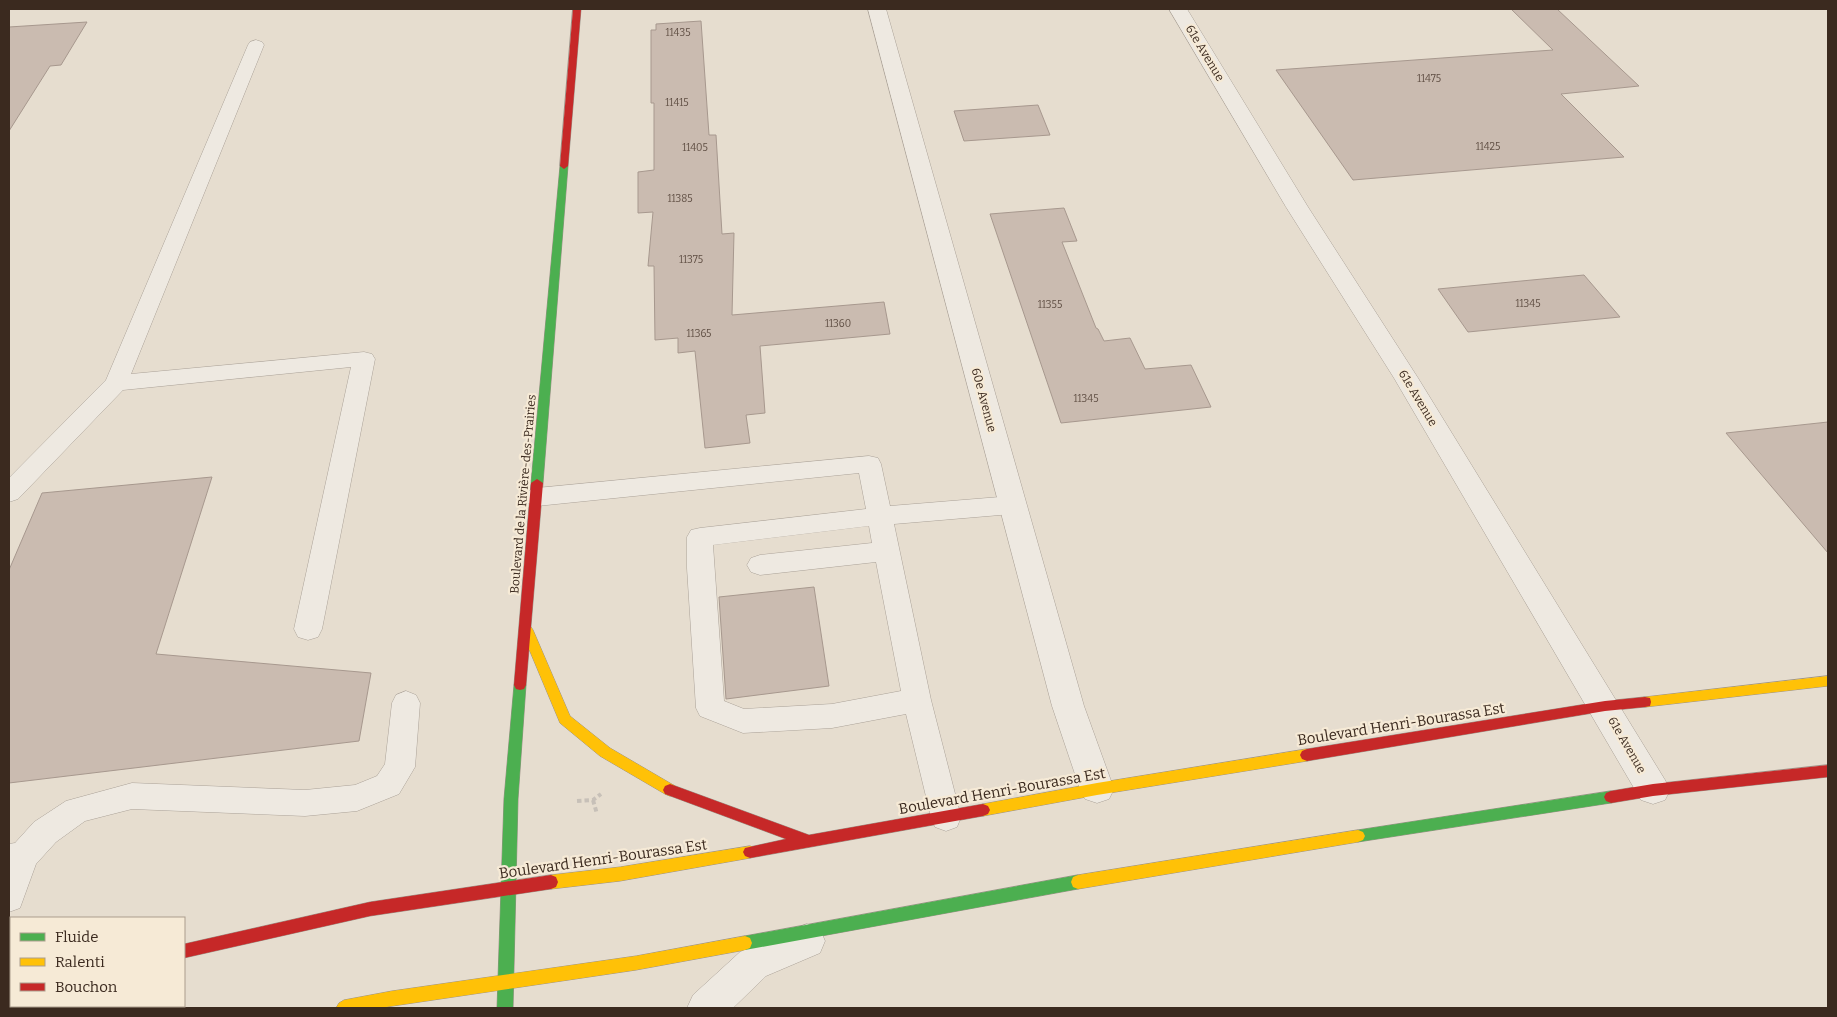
<svg xmlns="http://www.w3.org/2000/svg" width="1837" height="1017" font-family="Bitter,serif">
	<style>
		.building { fill: #cabbb0; stroke: #a7988e }
		.lines { fill: none; stroke-linecap: round; stroke-linejoin: round }
		.lane-casing { stroke: #aba298; stroke-width: 1 }
		.street-casing { stroke: #aba298; stroke-width: 1 }
		.fast-casing { stroke: #9b9288; stroke-width: 1 }
		.slow-casing { stroke: #9b9288; stroke-width: 1 }
		.jam-casing { stroke: #9b9288; stroke-width: 1 }
		.path { stroke: #c7c0b8; stroke-width: 4; stroke-dasharray: 4.5 3; stroke-linecap: butt }
		.lane { fill: #eee9e1; fill-rule: evenodd }
		.street { fill: #eee9e1; fill-rule: evenodd }
		.fast { fill: #4caf50; fill-rule: evenodd }
		.slow { fill: #ffc107; fill-rule: evenodd }
		.jam { fill: #c62828; fill-rule: evenodd }
		.labels { text-anchor: middle; stroke-width: 4.5; stroke-linejoin: round; paint-order: stroke }
		.number-label { font-size: 10px; fill: #5f4e43 }
		.street-label { font-size: 12px; fill: #3b2a1f; stroke: #f6ead6 }
		.near-street-label { font-size: 15px; fill: #3b2a1f; stroke: #f6ead6 }
	</style>
	<rect width="100%" height="100%" fill="#e6ddcf"/>
	<path class="building" d="M1511 9H1557L1639 86 1561 94 1624 157 1353 180 1276 70 1553 50Z
		M701 21 709 135H716L722 234 734 233 732 315 884 302 890 334 760 346 765 413 746 415 750 443 705 448 695 351 678 353V338L655 340 654 266H648L653 212 638 213V172L654 170V103H651V30H656V24Z
		M87 22 61 65 50 66 9 131V27Z
		M1038 105 1050 135 964 141 954 111Z
		M1064 208 1077 241 1062 242 1096 328 1098 329 1104 341 1130 338 1145 369 1191 365 1211 407 1061 423 990 214Z
		M1584 275 1620 317 1468 332 1438 289Z
		M1828 422V553L1726 433Z
		M212 477 156 654 371 673 359 741 9 783V570L42 493Z
		M814 587 829 686 726 699 719 597Z"/>
	<g class="lines">
		<g class="lane-casing">
			<path id="lane" d="M256 40 262 42 264 45 131 374 364 352 372 354 375 359 322 629 318 637 308 640 298 637 294 629 351 367 123 390 18 499 9 502V478L106 380 248 45 250 42Z
				M869 456 878 458 881 464 890 506 1012 496 1021 499 1024 505 1021 511 1012 514 894 524 931 700 961 817 957 827 946 831 935 827 931 817 906 714 832 728 743 733 700 716 696 708 687 568V537L691 530 700 528 866 509 859 473 537 506 528 503 525 497 528 491 537 488ZM869 526 872 543 760 555 751 558 747 565 751 572 760 575 876 562 901 691 832 704 744 709 724 701 713 545Z
				M406 691 416 695 420 703 415 767 399 794 357 811 305 816 132 809 85 821 56 842 36 864 20 908 9 912V844L15 843 34 822 66 801 132 783 305 790 355 785 377 776 385 764 392 703 396 695Z"/>
		</g>
		<g class="street-casing">
			<path id="street" d="M868 9H886L1084 706 1114 789 1109 799 1097 803 1085 799 1080 789 1052 706Z
				M1169 9H1187L1308 207 1418 378 1665 780 1670 790 1665 800 1653 804 1641 800 1394 378 1286 207Z
				M807 924 820 929 825 941 820 953 766 976 733 1008H687L693 995 740 952Z"/>
		</g>
		<g class="fast-casing">
			<path id="fast" d="M564 163 568 166 543 483 537 487 531 483 560 166Z
				M520 680 524 681 526 685 518 799 513 1008H497L504 799 514 685 516 681Z
				M1611 791 1616 793 1618 797 1616 801 1611 803 1358 842 1353 840 1351 836 1353 832 1358 830Z
				M1078 875 1083 877 1085 882 1083 887 1078 889 745 950 740 948 738 943 740 938 745 936Z"/>
		</g>
		<g class="slow-casing">
			<path id="slow" d="M527 625 531 627 533 630 570 716 610 748 675 786 677 790 675 794 670 796 665 794 600 756 560 723 521 630 523 627Z
				M1828 676V686L1645 707 1640 706 1639 702 1640 698 1645 697Z
				M1307 749 1312 751 1314 755 1312 759 1307 761 1097 795 983 816 978 814 976 810 978 806 983 804 1097 783Z
				M1358 830 1363 832 1365 836 1363 840 1358 842 1078 889 1073 887 1071 882 1073 877 1078 875Z
				M750 846 755 848 757 852 755 856 750 858 620 881 551 889 546 887 544 882 546 877 551 875 620 867Z
				M745 936 750 938 752 943 750 948 745 950 636 970 379 1008H336L339 1003 344 1000 392 991 636 956Z"/>
		</g>
		<g class="jam-casing">
			<path id="jam" d="M573 9H581L568 166 564 169 560 166Z
				M537 479 543 483 526 685 524 689 520 690 516 689 514 685 531 483Z
				M1645 697 1650 698 1651 702 1650 706 1645 707 1605 711 1307 761 1302 759 1300 755 1302 751 1307 749 1605 701Z
				M1828 765V777L1653 796 1611 803 1606 801 1604 797 1606 793 1611 791 1653 784Z
				M670 784 809 835 983 804 988 806 990 810 988 814 983 816 750 858 745 856 743 852 745 848 786 839 665 794 663 790 665 786Z
				M551 875 556 877 558 882 556 887 551 889 370 916 184 958V944L370 902Z
				M9 982H11V996H9Z"/>
		</g>
		<path class="path" d="M593 800 597 814
			M577 801 593 800 601 794"/>
		<use href="#lane" class="lane"/>
		<use href="#street" class="street"/>
		<use href="#fast" class="fast"/>
		<use href="#slow" class="slow"/>
		<use href="#jam" class="jam"/>
	</g>
	<g class="labels">
		<g class="number-label">
			<text x="678" y="36">11435</text>
			<text x="1429" y="82">11475</text>
			<text x="677" y="106">11415</text>
			<text x="1488" y="150">11425</text>
			<text x="695" y="151">11405</text>
			<text x="680" y="202">11385</text>
			<text x="691" y="263">11375</text>
			<text x="1528" y="307">11345</text>
			<text x="1050" y="308">11355</text>
			<text x="838" y="327">11360</text>
			<text x="699" y="337">11365</text>
			<text x="1086" y="402">11345</text>
		</g>
		<g class="street-label">
			<text transform="translate(1205 53) rotate(59)" y="4">61e Avenue</text>
			<text transform="translate(1418 398) rotate(59)" y="4">61e Avenue</text>
			<text transform="translate(984 400) rotate(75)" y="4">60e Avenue</text>
			<text transform="translate(523 494) rotate(-85)" y="4">Boulevard de la Rivière-des-Prairies</text>
			<text transform="translate(1627 745) rotate(60)" y="4">61e Avenue</text>
		</g>
		<g class="near-street-label">
			<text transform="translate(1401 724) rotate(-9)" y="5">Boulevard Henri-Bourassa Est</text>
			<text transform="translate(1002 791) rotate(-10)" y="5">Boulevard Henri-Bourassa Est</text>
			<text transform="translate(603 859) rotate(-8)" y="5">Boulevard Henri-Bourassa Est</text>
		</g>
	</g>
	<rect width="1837" height="1017" fill="none" stroke="#3b2a1f" stroke-width="20"/>
	<rect x="10" y="917" width="175" height="90" fill="#f6ead6" stroke="#ab9d8d"/>
	<rect x="20" y="933" width="25" height="8" fill="#4caf50" stroke="#ab9d8d"/>
	<text x="55" y="942" font-size="15" fill="#3b2a1f">Fluide</text>
	<rect x="20" y="958" width="25" height="8" fill="#ffc107" stroke="#ab9d8d"/>
	<text x="55" y="967" font-size="15" fill="#3b2a1f">Ralenti</text>
	<rect x="20" y="983" width="25" height="8" fill="#c62828" stroke="#ab9d8d"/>
	<text x="55" y="992" font-size="15" fill="#3b2a1f">Bouchon</text>
</svg>
